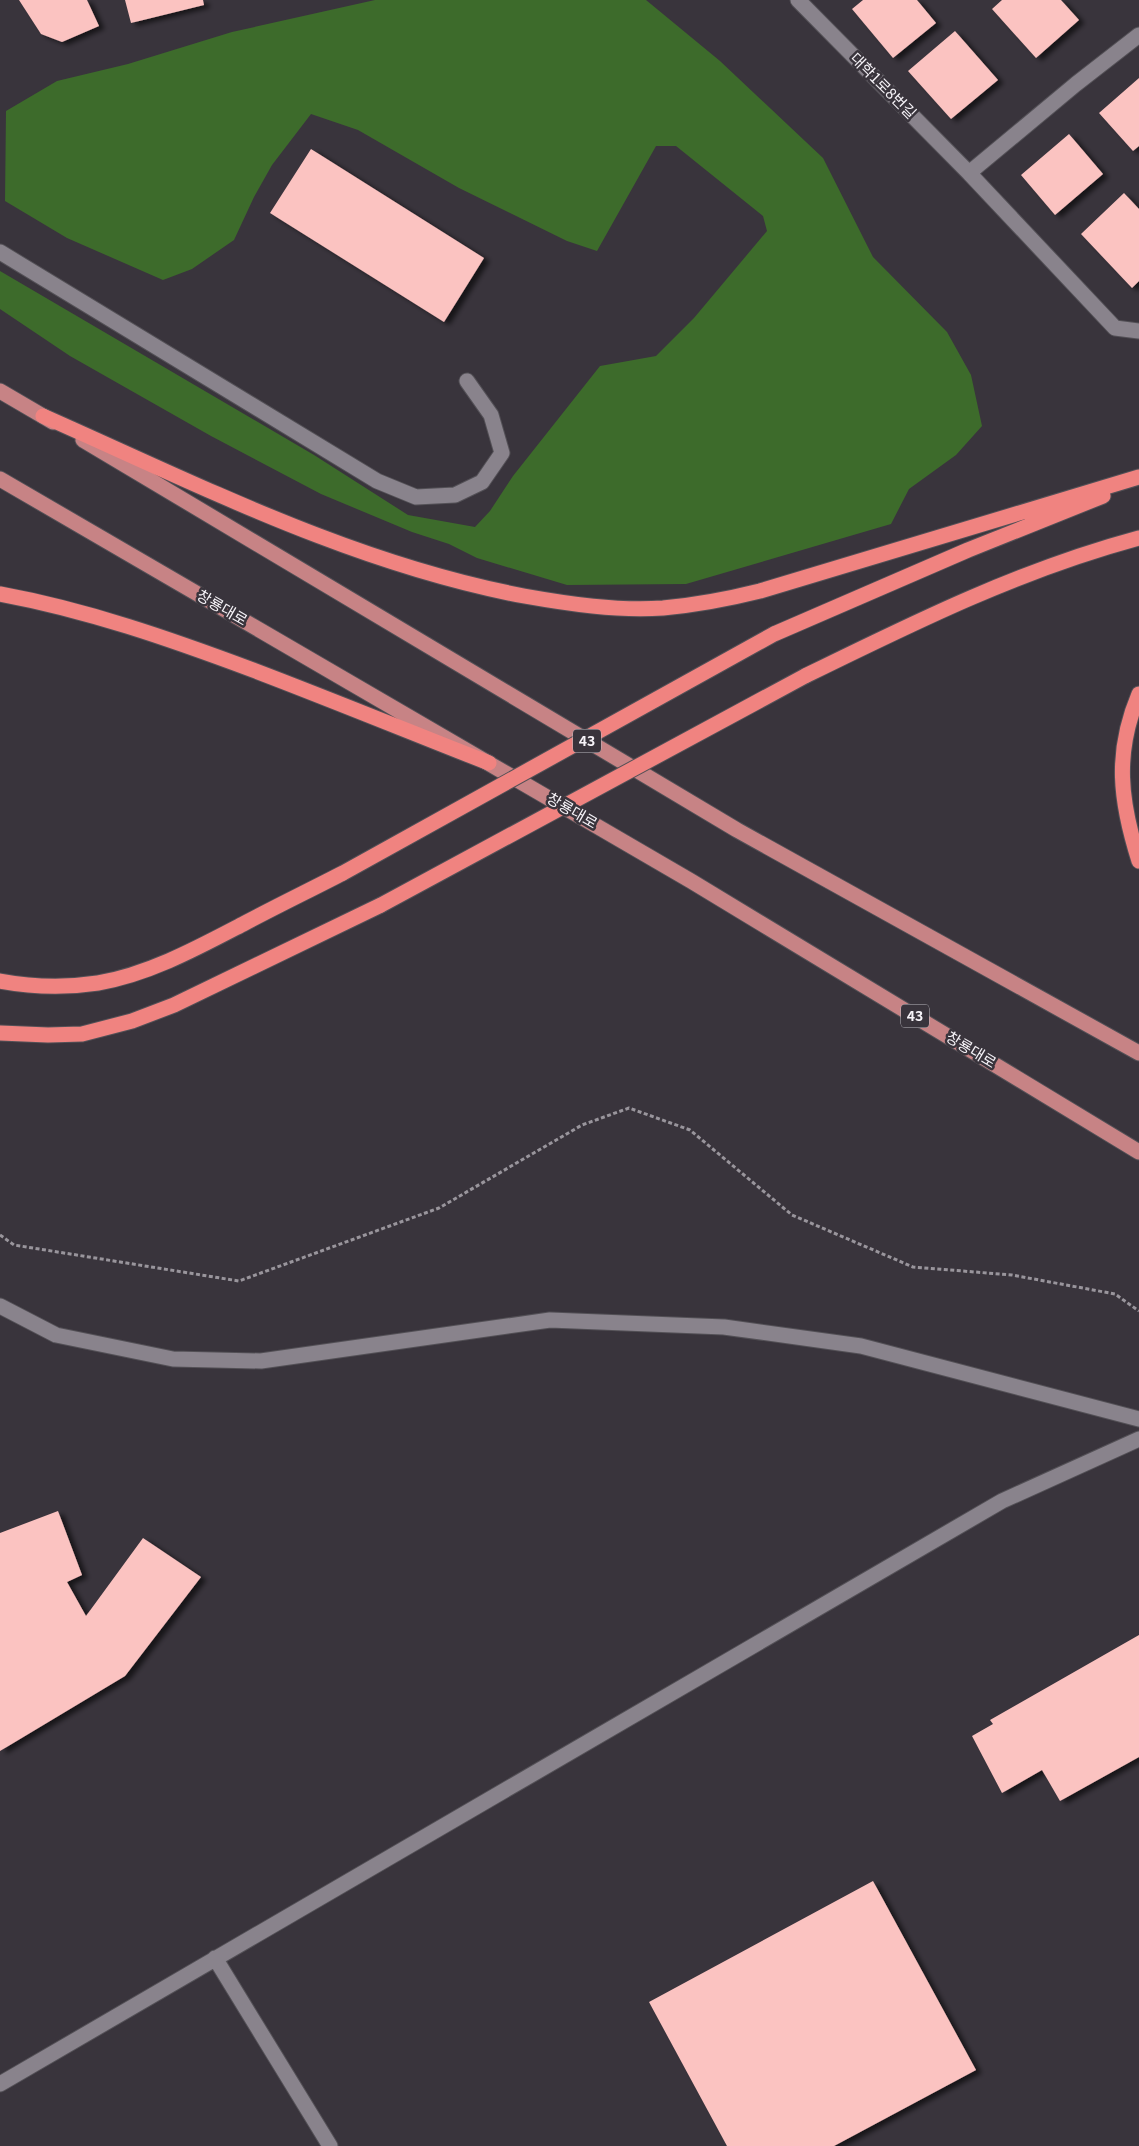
<svg xmlns="http://www.w3.org/2000/svg" width="1139" height="2146" font-family="Georgia,'Noto Sans KR',serif">
	<style>
		.green { fill: #3d6b2b }
		.building { fill: #fbc3c1; filter: url(#shadow) }
		.lines { fill: none; stroke-linecap: round; stroke-linejoin: round }
		.service-casing { stroke: #535056; stroke-width: 17 }
		.minor-casing { stroke: #535056; stroke-width: 17 }
		.primary-casing { stroke: #535056; stroke-width: 17 }
		.motorway-casing { stroke: #535056; stroke-width: 17 }
		.path { stroke: #99959c; stroke-width: 3; stroke-dasharray: 4 2.5; stroke-linecap: butt }
		.service { stroke: #89838c; stroke-width: 15 }
		.minor { stroke: #89838c; stroke-width: 15 }
		.primary { stroke: #c78385; stroke-width: 15 }
		.motorway { stroke: #f08380; stroke-width: 15 }
		.motorway-bridge-casing { stroke: #535056; stroke-width: 17; stroke-linecap: butt }
		.motorway-bridge { stroke: #f08380; stroke-width: 15 }
		.labels { text-anchor: middle; stroke-width: 5; stroke-linejoin: round; paint-order: stroke }
		.shield { fill: #39343c; stroke: #bdbac0; stroke-width: 1 }
		.shield-label { font-size: 14px; font-weight: bold; fill: #f6f3f8 }
		.street-label { font-size: 15px; fill: #f6f3f8; stroke: #39343c }
	</style>
	<defs>
		<filter id="shadow"><feDropShadow dx="5.5" dy="3" stdDeviation="2.5" flood-color="#0009"/></filter>
	</defs>
	<rect width="100%" height="100%" fill="#39343c"/>
	<path class="green" d="M375 0H646L720 61 823 158 873 257 947 332 971 375 982 426 956 455 909 489 891 524 686 584 567 585 477 558 449 544 412 532 321 494 211 436 70 356 0 309V271L314 455 408 515 475 527 490 511 513 476 600 366 656 356 694 318 767 231 763 216 676 146H656L597 251 567 241 459 188 358 130 311 114 272 165 254 197 234 240 192 269 163 280 67 238 5 201 6 111 57 81 128 64 232 32Z"/>
	<path class="building" d="M19 0H87L99 26 62 42 41 34Z
		M125 0H203L204 5 131 23Z
		M863 0H917L936 23 893 58 852 9Z
		M1002 0H1061L1079 20 1036 58 992 9Z
		M955 31 998 80 951 119 908 71Z
		M1139 78V146L1133 151 1099 113Z
		M1069 134 1103 174 1055 215 1021 175Z
		M311 149 484 258 444 322 270 213Z
		M1124 193 1139 209V281L1132 288 1081 234Z
		M58 1511 82 1575 67 1582 86 1616 143 1538 201 1577 125 1676 0 1751V1533Z
		M1139 1635V1757L1060 1801 1042 1770 1002 1793 972 1736 993 1724 990 1720Z
		M873 1881 976 2070 834 2146H727L649 2002Z"/>
	<g class="lines">
		<g class="service-casing">
			<path id="service" d="M0 252 377 481 416 497 455 495 482 482 502 453 491 415 467 381
				M0 1306 56 1335 173 1359 261 1361 550 1320 724 1327 861 1346 1139 1419
				M215 1958 330 2146
				M0 2084 1002 1501 1139 1439"/>
		</g>
		<g class="minor-casing">
			<path id="minor" d="M798 0 969 173 1115 328 1139 331
				M969 173 1076 84 1139 35"/>
		</g>
		<g class="primary-casing">
			<path id="primary" d="M0 391 53 422
				M83 440 737 830 1139 1053
				M0 479 691 881 1139 1152"/>
		</g>
		<g class="motorway-casing">
			<path id="motorway" d="M43 416C199 485 354 564 524 596 569 604 616 611 663 608 696 605 728 599 760 591L1139 477
				M0 594C87 610 170 639 253 670 332 700 410 732 489 763
				M774 634 968 550 1103 496
				M805 676C915 622 1020 570 1139 538
				M1139 694C1114 753 1120 801 1139 861
				M0 981C32 987 65 988 98 983 150 974 199 947 245 923 277 906 310 890 343 873
				M0 1033 48 1035 82 1034 132 1021 174 1005 381 905"/>
		</g>
		<path class="path" d="M0 1235 14 1245 239 1281 439 1208 582 1125 629 1108 690 1130 792 1215 913 1267 1012 1275 1115 1294 1139 1311"/>
		<use href="#service" class="service"/>
		<use href="#minor" class="minor"/>
		<use href="#primary" class="primary"/>
		<use href="#motorway" class="motorway"/>
		<g class="motorway-bridge-casing">
			<path id="motorway-bridge" d="M343 873 774 634
				M381 905 805 676"/>
		</g>
		<use href="#motorway-bridge" class="motorway-bridge"/>
	</g>
	<g class="labels">
		<g class="shield">
			<rect x="573" y="729.5" width="28" height="23" rx="4"/>
			<rect x="901" y="1004.5" width="28" height="23" rx="4"/>
		</g>
		<g class="shield-label">
			<text x="587" y="746">43</text>
			<text x="915" y="1021">43</text>
		</g>
		<g class="street-label">
			<text transform="translate(883 86) rotate(45)" y="5">대학1로8번길</text>
			<text transform="translate(222 608) rotate(30)" y="5">창룡대로</text>
			<text transform="translate(572 811) rotate(30)" y="5">창룡대로</text>
			<text transform="translate(971 1050) rotate(31)" y="5">창룡대로</text>
		</g>
	</g>
</svg>
